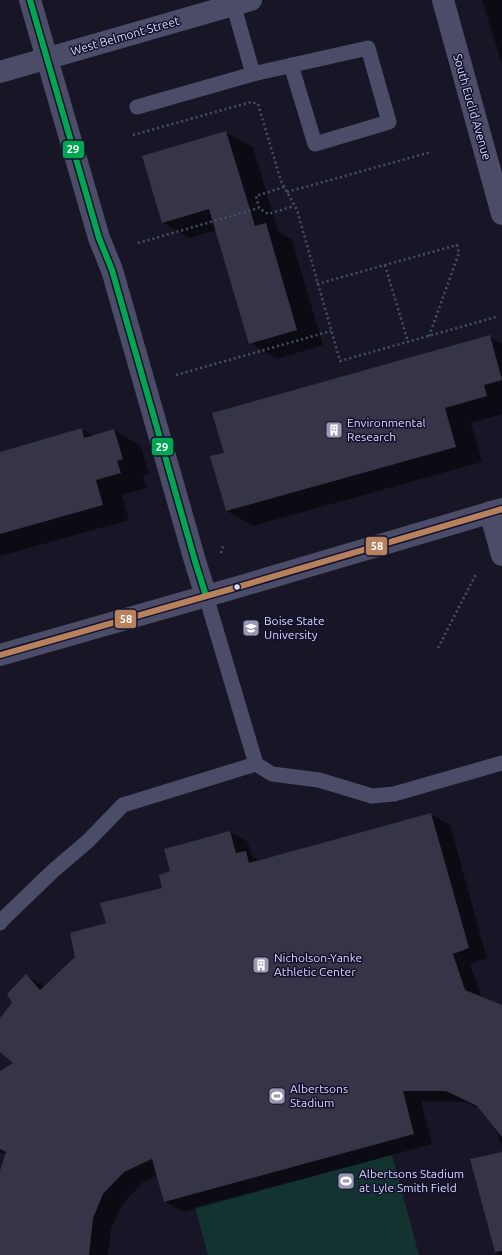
<svg xmlns="http://www.w3.org/2000/svg" width="502" height="1255" font-family="Ubuntu,sans-serif">
	<style>
		.green { fill: #133330 }
		.shadow { fill: #0007 }
		.building { fill: #363447 }
		.lines { fill: none; stroke-linecap: round; stroke-linejoin: round }
		.path { stroke: #435362; stroke-width: 2.5; stroke-dasharray: 2 3; stroke-linecap: butt }
		.service { stroke: #4b4c67; stroke-width: 15 }
		.minor { stroke: #4b4c67; stroke-width: 22 }
		.tertiary { stroke: #4b4c67; stroke-width: 22 }
		.bus-1-casing { stroke: #12102c; stroke-width: 9 }
		.bus-2-casing { stroke: #12102c; stroke-width: 9 }
		.bus-1 { stroke: #00a651; stroke-width: 6 }
		.bus-2 { stroke: #b6815c; stroke-width: 6 }
		.bus-dot { fill: #dbdbff; stroke: #12102c; stroke-width: 1.5 }
		.labels { text-anchor: middle; stroke-width: 3; stroke-linejoin: round; paint-order: stroke }
		.street-label { font-size: 12px; fill: #dbdbff; stroke: #12102c }
		.poi-label { font-size: 12px; fill: #dbdbff; stroke: #12102c; text-anchor: start }
		.line-badge { stroke: #12102c; stroke-width: 1.5 }
		.badge-label { font-size: 11px; text-anchor: middle; font-weight: bold; fill: #fff }
	</style>
	<rect width="100%" height="100%" fill="#181626"/>
	<path class="green" d="M392 1155 419 1255H208L195 1207Z"/>
	<path class="shadow" d="M482 0H502V65Z
		M226 132 253 147 278 231 292 240 323 345 277 359 250 343 217 230 189 238 162 222 143 157Z
		M490 337 502 344V414L471 423 482 462 253 526 227 511 225 453Z
		M82 429 94 436 114 430 141 446 149 474 143 476 147 488 122 495 129 520 0 556V453Z
		M431 814 450 825 487 958 470 964 482 998 502 1006V1147L495 1126 481 1109 465 1102 421 1101 432 1144 183 1212 164 1201 157 1175 143 1182 122 1205 111 1229 108 1255H0V1174L6 1154 0 1152V1072L14 1064 0 1050V1020L14 1004 26 975 45 987 76 957 107 923 163 889 171 872 230 832 248 842 252 856 261 861Z
		M502 1153V1255H497L472 1160Z"/>
	<path class="building" d="M226 131 255 226 266 223 297 330 249 344 209 209 162 223 142 156Z
		M490 335 502 380 484 385 487 396 445 408 456 447 226 511 210 456 224 453 212 413Z
		M82 428 84 438 114 429 123 459 117 461 121 473 96 480 103 505 0 534V452Z
		M431 813 469 948 453 954 465 990 502 1005V1137L477 1106 446 1091H403L414 1134 164 1202 152 1159 124 1172 103 1194 93 1218 89 1255H0V1171L6 1152 0 1149V1071L13 1063 0 1052V1018L12 1003 7 994 26 974 40 990 75 957 70 933 106 923 100 903 162 888 159 875 170 871 164 849 230 831 236 853 246 851 249 863Z
		M502 1152V1251L495 1252 470 1159Z"/>
	<g class="lines">
		<path class="path" d="M133 135 251 102 258 104 281 181 297 210 340 361 496 317
			M284 187 256 196 259 208 268 214 294 206
			M287 192 431 152
			M138 243 259 208
			M385 265 408 342
			M317 284 457 245 459 253 429 336
			M176 375 331 331
			M221 553 224 543
			M438 648 476 574"/>
		<path class="service" d="M253 74 368 48 389 122 315 144 291 65
			M137 107 253 74 232 0
			M206 596 256 764 272 774 319 780 372 796 394 794 502 763
			M0 923 3 919 54 870 88 841 123 805 256 764"/>
		<path class="minor" d="M30 0 99 238 112 270 195 561 206 596
			M443 0 502 214
			M0 72 251 0
			M490 512 502 555"/>
		<path class="tertiary" d="M0 655 231 589 502 509"/>
		<g class="bus-1-casing">
			<path id="bus-1" d="M30 0 99 238 112 270 195 561 206 596"/>
		</g>
		<g class="bus-2-casing">
			<path id="bus-2" d="M0 655 231 589 502 509"/>
		</g>
		<use href="#bus-1" class="bus-1"/>
		<use href="#bus-2" class="bus-2"/>
	</g>
	<defs>
		<g id="building-square" transform="scale(0.9)"><rect x="-9" y="-9" width="18" height="18" rx="4" fill="#9796b3" stroke="#12102c"/><path d="M-4-6H4V6H1V3H-1V6H-4ZM-2.5-4.3h1.7v1.8h-1.7ZM.8-4.3h1.7v1.8H.8ZM-2.5-1h1.7V.8h-1.7ZM.8-1h1.7V.8H.8Z" fill="#fff"/></g>
		<g id="university-square" transform="scale(0.9)"><rect x="-9" y="-9" width="18" height="18" rx="4" fill="#9796b3" stroke="#12102c"/><path d="M0-5L7-2L0 1L-7-2ZM-4 1L0 2.5L4 1V4Q0 6-4 4Z" fill="#fff"/></g>
		<g id="stadium-square" transform="scale(0.9)"><rect x="-9" y="-9" width="18" height="18" rx="4" fill="#9796b3" stroke="#12102c"/><path d="M0-5a6.5 5 0 1 0 0 10a6.5 5 0 1 0 0-10ZM-3.5-1.8h7v3.6h-7Z" fill="#fff"/></g>
	</defs>
	<g fill-rule="evenodd">
		<use href="#building-square" x="334" y="430"/>
		<use href="#university-square" x="251" y="628"/>
		<use href="#building-square" x="261" y="965"/>
		<use href="#stadium-square" x="277" y="1096"/>
		<use href="#stadium-square" x="346" y="1181"/>
	</g>
	<circle class="bus-dot" cx="237" cy="587" r="3.5"/>
	<g class="labels">
		<g class="street-label">
			<text transform="translate(125 36) rotate(-16)" y="4">West Belmont Street</text>
			<text transform="translate(472 107) rotate(74)" y="4">South Euclid Avenue</text>
		</g>
		<g class="poi-label">
			<text x="347" y="427">Environmental<tspan x="347" dy="14">Research</tspan></text>
			<text x="264" y="625">Boise State<tspan x="264" dy="14">University</tspan></text>
			<text x="274" y="962">Nicholson-Yanke<tspan x="274" dy="14">Athletic Center</tspan></text>
			<text x="290" y="1093">Albertsons<tspan x="290" dy="14">Stadium</tspan></text>
			<text x="359" y="1178">Albertsons Stadium<tspan x="359" dy="14">at Lyle Smith Field</tspan></text>
		</g>
	</g>
	<g class="line-badge">
		<rect x="62" y="140" width="23" height="19" rx="4" fill="#00a651"/>
		<rect x="151" y="437" width="23" height="19" rx="4" fill="#00a651"/>
		<rect x="365" y="536" width="23" height="20" rx="4" fill="#b6815c"/>
		<rect x="114" y="609" width="23" height="20" rx="4" fill="#b6815c"/>
	</g>
	<g class="badge-label">
		<text x="73" y="153">29</text>
		<text x="162" y="451">29</text>
		<text x="377" y="550">58</text>
		<text x="126" y="623">58</text>
	</g>
</svg>
